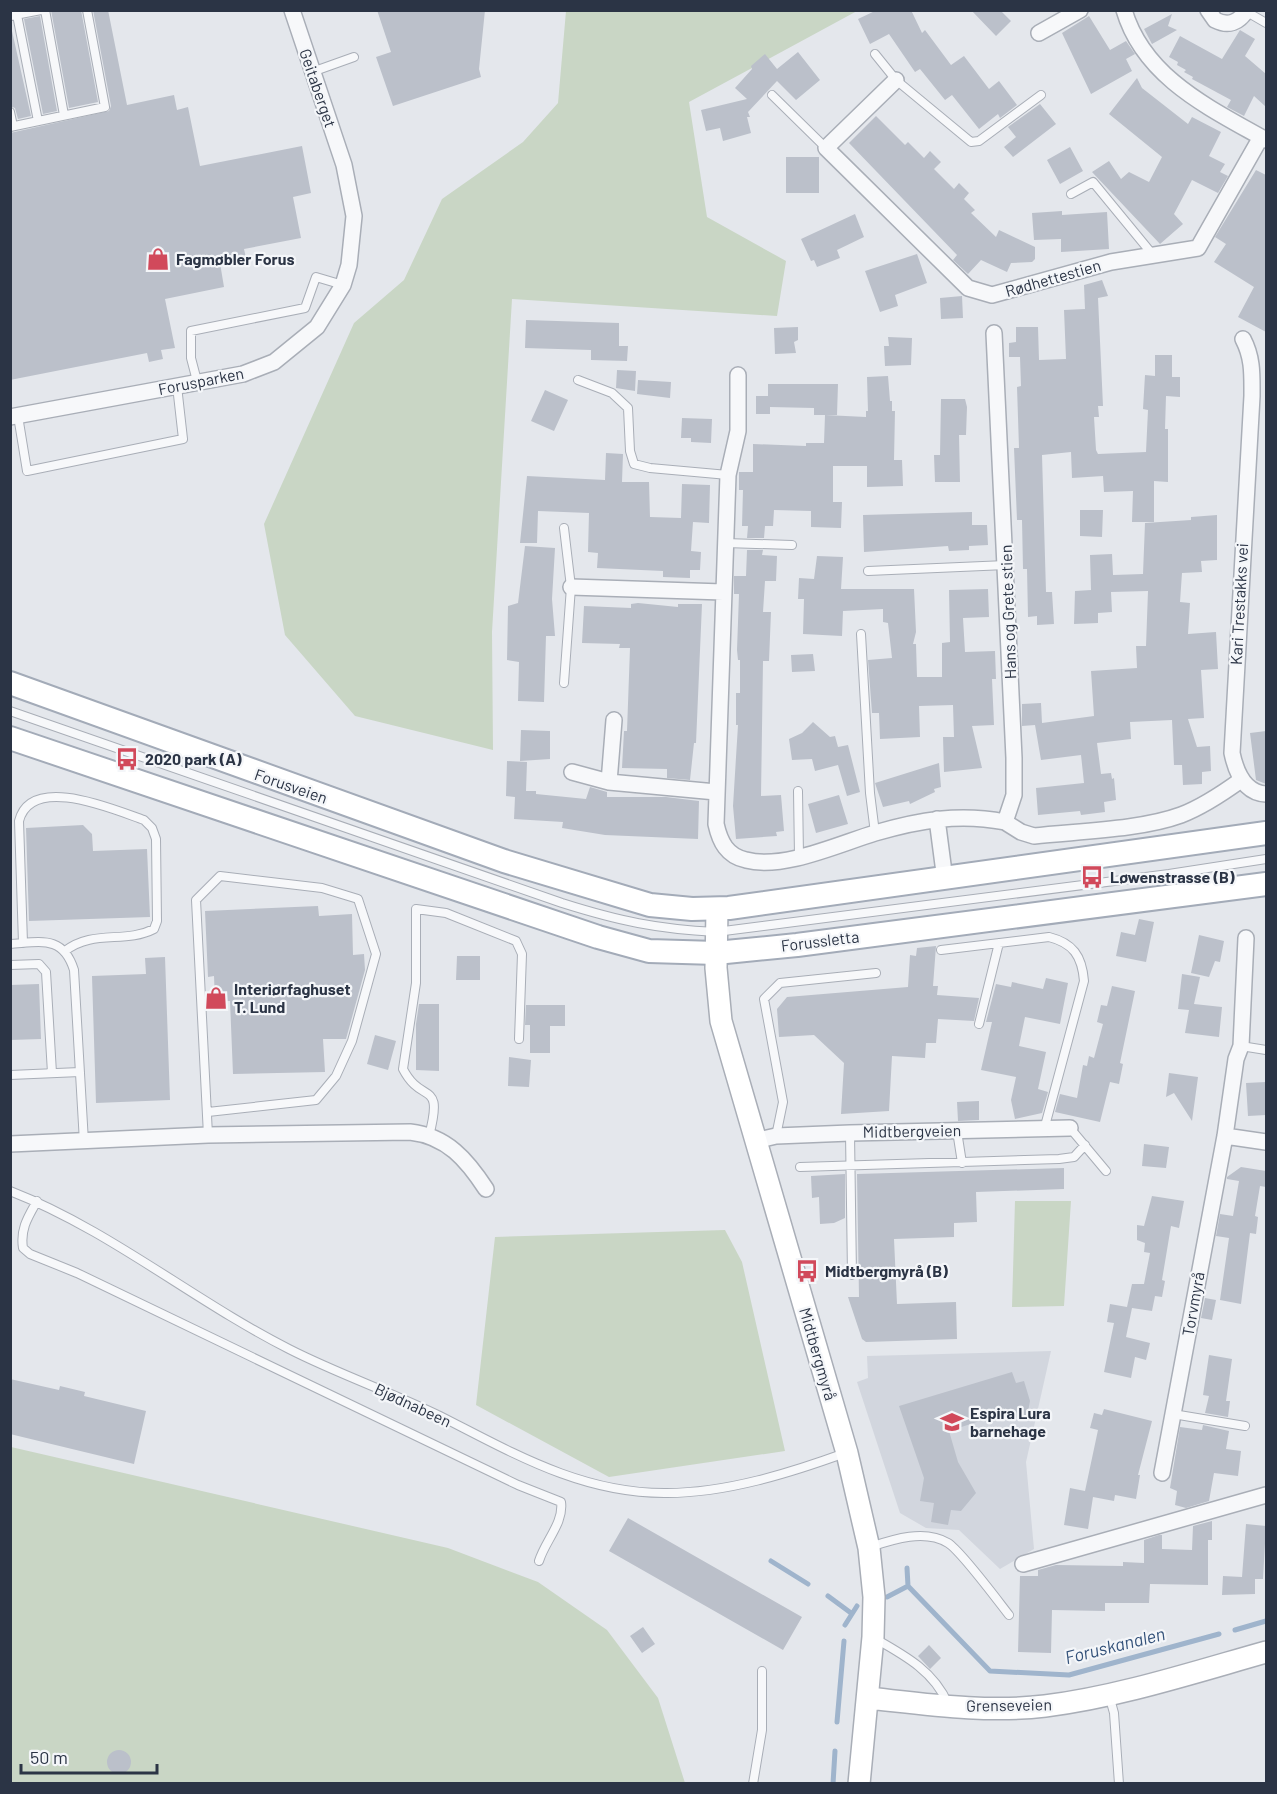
<svg xmlns="http://www.w3.org/2000/svg" width="1277" height="1794" font-family="Barlow,sans-serif">
	<style>
		.built { fill: #d2d6de }
		.green { fill: #c9d6c5 }
		.lines { fill: none; stroke-linecap: round; stroke-linejoin: round }
		.stream { stroke: #9fb4cc; stroke-width: 5 }
		.building { fill: #bbc0ca }
		.lane-casing { stroke: #a9aeb7; stroke-width: 10 }
		.street-casing { stroke: #a9aeb7; stroke-width: 18 }
		.secondary-casing { stroke: #a9aeb7; stroke-width: 24 }
		.primary-casing { stroke: #a3abb8; stroke-width: 26 }
		.lane { stroke: #f7f8fa; stroke-width: 8 }
		.street { stroke: #f7f8fa; stroke-width: 15 }
		.secondary { stroke: #fff; stroke-width: 21 }
		.primary { stroke: #fff; stroke-width: 22 }
		.labels { text-anchor: middle; stroke-width: 4.5; stroke-linejoin: round; paint-order: stroke }
		.street-label { font-size: 16px; fill: #2b3445; stroke: #f4f6f9 }
		.poi-label { font-size: 16px; font-weight: bold; fill: #2b3445; stroke: #f4f6f9; text-anchor: start }
		.water-label { font-size: 18px; font-style: italic; fill: #34527a; stroke: #f4f6f9 }
	</style>
	<rect width="100%" height="100%" fill="#e4e7ec"/>
	<path class="built" d="M1051 1351 1026 1462 1034 1549 1000 1569 959 1530 926 1528 900 1513 857 1382 868 1378 867 1356Z"/>
	<path class="green" d="M566 11H857L689 102 707 217 786 261 777 316 512 299 492 632 493 750 355 716 285 635 264 524 354 323 404 280 442 199 523 142 558 103Z
		M1015 1201H1071L1064 1306 1012 1307Z
		M725 1230 742 1262 785 1451 609 1477 476 1405 495 1237Z
		M11 1447 448 1548 538 1582 607 1630 658 1698 685 1783H11Z"/>
	<g class="lines">
		<path class="stream" d="M771 1561 808 1584
			M908 1586 990 1671 1069 1675 1219 1634
			M828 1596 851 1613
			M887 1597 908 1586 907 1568
			M845 1625 857 1606
			M1235 1630 1266 1621
			M837 1722 844 1641
			M833 1784 835 1751"/>
	</g>
	<path class="building" d="M51 10H81L98 102 69 108Z
		M93 10H108L127 105 174 95 177 110 188 107 200 166 302 146 311 193 293 197 301 238 244 249 246 258 220 263 224 287 165 299 175 348 161 350 163 359 149 362 147 353 10 380V133L109 111 111 106Z
		M377 10H485L479 69 481 77 393 106 376 57 391 52Z
		M877 10H911L922 33 925 30 951 65 964 56 989 89 999 81 1017 105 1000 118 998 114 979 129 952 95 945 100 920 69 915 72 889 34 870 44 858 19Z
		M971 10H1000L1011 21 996 36Z
		M1172 14 1168 26 1177 30 1152 44 1144 29Z
		M40 16 57 111 43 114 24 19Z
		M1089 16 1110 50 1126 41 1135 54 1126 59 1132 71 1091 94 1062 33Z
		M10 22 31 116 18 119 15 108 10 106Z
		M1240 30 1255 39 1245 56 1266 74V107L1254 96 1244 116 1227 107 1231 100 1192 79 1193 77 1184 72 1186 70 1177 65 1178 62 1169 57 1180 36 1222 59Z
		M798 52 820 80 796 100 777 81 748 112 750 117H747L751 133 723 141 720 128 706 131 701 110 747 99 735 88 752 69 751 66 765 54 777 69Z
		M1137 78 1142 88 1188 124 1192 117 1221 132 1209 156 1225 164 1220 172 1228 176 1218 193 1192 180 1174 214 1183 224 1160 244 1092 172 1109 161 1121 179 1129 172 1149 182 1162 157 1109 114Z
		M1040 104 1056 124 1013 157 1004 147 1016 137 1008 127Z
		M876 116 905 145 908 142 924 158 930 151 941 162 934 169 954 189 959 183 969 193 964 199 975 210 971 213 996 237 999 230 1035 247V259L1032 262 1011 263 1007 272 981 260 968 274 953 260 957 255 849 143Z
		M1070 147 1083 171 1060 184 1047 160Z
		M786 157H819V193H786Z
		M1256 170 1266 175V332L1238 317 1254 287 1214 262 1226 244 1215 237Z
		M1062 211V215L1107 212 1109 249 1061 252V239L1034 240 1032 213Z
		M855 214 864 237 837 250 840 258 817 267 814 260 811 261 801 239Z
		M917 254 927 283 895 295 898 306 880 312 865 271Z
		M1102 280 1108 296 1098 298 1103 406H1098L1099 417H1094L1096 450 1098 454 1146 452 1148 410 1143 409 1145 375 1155 376V355H1172V377H1180V397L1166 396 1165 429H1168V482L1154 481V522H1132L1133 491 1104 492 1103 476 1072 478 1071 452 1042 455 1046 592H1052L1054 624 1037 625V616L1028 617 1027 569H1023L1022 520H1017L1014 448H1019L1017 387 1021 386 1020 357H1009V343L1016 342V327H1038L1039 360 1066 359 1064 310 1085 309 1084 285Z
		M962 296 963 318 941 319 940 298Z
		M526 320 619 323V346H628L627 361 591 360V350L525 348Z
		M798 327V340L794 342 796 353 775 354 774 328Z
		M888 337 912 338 911 365 885 366 884 346H889Z
		M617 370 636 371 635 391 616 388Z
		M888 376 890 401H892V411H895L894 460H902L903 486 867 487V466H833V502H842L841 528 811 527V511L774 510 773 526H765L764 538H747L748 526H742L743 490H739V472H753V444L806 446V443H824L825 415 866 417V411H868L867 377Z
		M638 380 671 382 670 398 637 394Z
		M768 384H838L837 415H814V408L770 407V414H756V396H768Z
		M545 390 568 400 554 431 531 421Z
		M941 399H965L967 407 966 435H959L960 482H935L934 455H940Z
		M682 418 712 419 711 443 691 442V438H681Z
		M606 453 623 454 622 482H649L650 517 681 518 682 484 710 485 709 523 693 522 691 551 701 552 700 570H690V578L663 577V571L597 568 598 553 588 552 589 513 538 511 537 543H520L527 476 605 480Z
		M1080 510H1103L1102 537 1080 536Z
		M972 512V525H987L988 545 969 546V550L949 551 948 546 864 552 863 515Z
		M1217 515V560L1201 561 1202 572 1182 573 1180 602 1190 603 1188 634 1216 632 1218 669 1201 670 1204 718 1188 719 1197 747 1210 746 1211 771 1202 772V784L1183 785 1182 765H1174L1172 720 1130 722 1131 739 1097 743 1101 774 1111 773 1112 779 1114 778 1116 800 1104 802 1105 812 1081 815 1080 811 1038 815 1036 788 1084 783 1081 755 1041 760 1035 725 1022 726V704L1041 703 1042 723 1094 716 1091 671 1137 668 1136 646H1146L1148 591 1111 592 1112 612 1098 613V623L1074 624 1075 591 1091 590 1090 555 1112 554 1113 575 1143 574 1145 523 1191 520V517Z
		M525 546 555 548 552 599 555 636H546L544 702 518 701 519 662 507 660 508 606 518 603Z
		M747 550H763L762 555 777 556 776 581H765L763 612H771L769 661H763L761 796 781 795 784 831 776 832 777 836 736 839 733 806 738 725H736V693H740V660H738L737 650 739 594H734V576H746Z
		M817 556 843 557 841 589H914L916 632 913 644H916L917 677H942V643L950 642 949 590 988 589 989 617 963 618 965 652 995 651 996 679H992L994 725 972 726 982 768 944 772 943 737H954L953 705 919 706 920 737 880 739 879 713H872L868 660 892 658 888 623 883 622V609L843 611 842 636 803 634 804 599H798L799 578 814 579Z
		M638 603 678 607V604H702L696 743H694L690 780 667 778V769L622 768 624 731H627L630 648H619L620 644 582 643 584 606 631 608V604Z
		M813 654 815 671 792 672 791 655Z
		M813 722 830 737 835 736 838 747 848 745 860 792 847 796 838 765 815 771 812 759 792 760 789 739 802 733Z
		M521 730 550 731V759L520 761Z
		M1266 731V784L1256 780 1250 733Z
		M507 761 527 762 526 791H536V794L586 799 590 787 607 792V797H666L699 801 698 839 605 835 562 828 563 822 514 819 515 797 506 796Z
		M939 763 941 787 934 789 935 792 910 804 909 801 883 807 875 783Z
		M839 795 848 824 816 833 808 804Z
		M83 825 92 834 93 851 147 849 150 917 29 921 26 828Z
		M318 906 319 916 352 914 353 955 364 954 365 970 346 1039H323L325 1072 233 1074 230 1001H215L214 976 208 977 205 911Z
		M1139 919 1154 922 1146 962 1116 956 1121 932 1135 935Z
		M1199 935 1224 941 1220 962 1215 961 1209 977 1191 973Z
		M936 946 933 986H938L937 995 979 998 974 1021 938 1019 936 1043H926L925 1058 892 1056 889 1111 841 1114 844 1063 814 1035 779 1037 777 1009 787 997 908 987 910 955 916 956 917 948Z
		M457 956H480V980H456Z
		M165 957 170 1100 96 1103 92 976 146 974 145 958Z
		M1182 974 1200 977 1194 1004 1222 1007 1219 1037 1185 1033 1189 1010 1178 1009Z
		M1046 978 1068 983 1060 1024 1025 1017 1019 1046 1046 1052 1038 1089 1048 1092 1042 1113 1015 1119 1011 1100 1016 1077 981 1070 992 1022H986L996 984 1011 987 1012 982 1043 989Z
		M39 984 41 1039 10 1040V985Z
		M1112 986 1135 991 1120 1063 1123 1064 1119 1084 1110 1082 1100 1122 1055 1112 1060 1094 1077 1098 1083 1065 1087 1066 1089 1056 1094 1058 1103 1024 1097 1022 1101 1005 1107 1006Z
		M419 1004H439V1071L416 1070V1024Z
		M526 1005H565V1026H550V1053H530V1025H525Z
		M375 1035 396 1041 388 1070 367 1064Z
		M509 1057 531 1060 529 1087 508 1086Z
		M1169 1073 1198 1077 1192 1121 1174 1093 1166 1097Z
		M1266 1082V1115L1248 1116 1246 1083Z
		M979 1101V1120L958 1121 957 1102Z
		M1144 1144 1169 1147 1166 1168 1142 1166Z
		M1241 1167 1266 1171V1187L1260 1186 1255 1216 1258 1217 1256 1234 1250 1233 1241 1304 1220 1300 1229 1238 1216 1236 1220 1214 1233 1216 1239 1181 1227 1179V1177Z
		M1064 1168V1189L976 1192 977 1222 954 1223V1237L894 1239 897 1304 956 1302 957 1339 866 1342 862 1339 848 1297H859L857 1174Z
		M845 1174V1218L834 1223 820 1224 819 1197 812 1198 811 1176Z
		M1152 1196 1184 1201 1179 1228 1171 1226 1162 1280 1165 1281 1162 1297 1155 1296 1152 1311 1132 1308 1126 1337 1150 1343 1146 1360 1135 1357 1131 1378 1104 1372 1114 1323 1107 1322 1110 1304 1127 1307 1132 1284H1144L1150 1253 1144 1252 1145 1243 1137 1240V1225L1144 1226Z
		M1205 1298 1216 1300 1212 1320 1201 1318Z
		M1209 1355 1232 1359 1226 1401H1230L1228 1417 1205 1413 1209 1396 1203 1395Z
		M1012 1372 1016 1383 1024 1381 1030 1401 1027 1417 983 1420 949 1431 958 1462 976 1493 961 1511 951 1510 948 1525 931 1522 934 1503 920 1501 924 1478 899 1406Z
		M10 1379 59 1390 60 1386 85 1392 84 1396 146 1411 134 1464 10 1434Z
		M1104 1409 1152 1421 1138 1475H1140L1136 1499 1115 1495 1114 1501 1093 1497 1088 1529 1064 1525 1070 1488 1085 1491 1098 1430 1090 1428 1094 1413 1102 1415Z
		M1203 1425 1229 1431 1226 1449 1241 1451 1238 1476 1214 1473 1209 1501 1186 1508 1175 1505 1177 1491 1170 1488 1180 1427 1202 1430Z
		M628 1518 802 1617 783 1650 609 1551Z
		M1212 1521V1540H1208V1585L1150 1584 1149 1603H1105V1611L1052 1610 1051 1653 1018 1652 1020 1576H1038V1570L1056 1565 1123 1566V1562L1144 1563V1540L1159 1535H1162V1549L1192 1550 1193 1526Z
		M1246 1524 1266 1526 1263 1579H1255V1594L1222 1595 1223 1576 1242 1577Z
		M643 1627 655 1644 642 1653 630 1636Z
		M929 1645 941 1658 930 1669 918 1656Z
		M107 1762a12 12 0 1 1 24 0a12 12 0 1 1-24 0Z"/>
	<g class="lines">
		<g class="lane-casing">
			<path id="lane" d="M45 10 64 115
				M1247 12 1266 23
				M17 15 38 121
				M10 16 41 10
				M875 54 896 80 971 142 979 141 1041 95
				M312 72 354 57
				M772 95 826 148
				M10 112 13 126
				M10 127 105 107 87 10
				M1071 194 1093 182 1153 255
				M578 380 612 393 628 408 630 451 634 464 650 468 728 475
				M197 381 191 358V331L305 308 316 277 343 285
				M18 416 27 471 183 439 177 386
				M725 543 792 545
				M868 571 1006 565
				M861 634 870 793 875 833
				M564 683 571 587 564 528
				M10 711 562 903C619 921 657 929 716 932L1169 874 1266 859
				M798 791 799 856
				M23 943 19 821C31 773 115 810 144 820L152 828 156 839 157 921 154 929C125 944 93 929 65 951
				M10 944C41 942 63 935 74 970L84 1142
				M941 950 1049 937C1073 943 1082 956 1084 981L1045 1126
				M10 965 39 964 46 972 52 1073
				M979 1024 999 943
				M1241 1046 1266 1050
				M10 1075 80 1072
				M208 1112 316 1100 336 1076 352 1041 376 954 358 899 322 888 220 876 196 900 208 1135
				M1070 1128 1106 1171
				M957 1131 962 1163
				M850 1133 852 1275
				M429 1136C444 1078 422 1106 403 1069L416 983V909L446 913 516 941 522 954 519 1039
				M776 1136 783 1102 764 999 780 983 876 973
				M800 1167 1059 1159 1074 1157 1085 1145
				M10 1191C110 1230 194 1301 289 1349 338 1374 391 1392 440 1416 513 1453 582 1494 667 1493 726 1493 790 1473 845 1453
				M37 1201C28 1217 20 1229 23 1248L30 1254 77 1273 518 1485 561 1502C564 1523 545 1541 539 1561
				M1173 1414 1245 1426
				M870 1547C894 1539 925 1529 948 1543 961 1551 998 1601 1009 1615
				M874 1638C904 1655 934 1671 948 1704
				M1109 1695 1114 1713 1119 1784
				M753 1784 762 1730V1671"/>
		</g>
		<g class="street-casing">
			<path id="street" d="M1124 10C1144 78 1210 108 1266 140
				M1208 10 1215 20C1229 27 1239 22 1247 10
				M1039 33 1080 10
				M896 80 826 148 968 288 992 295 1111 262 1198 248 1261 137
				M1243 339C1253 358 1252 375 1252 396L1232 753C1236 772 1245 793 1266 794
				M738 375V431L728 475 716 824C720 842 727 856 746 860 783 870 839 844 875 833 920 820 959 813 1005 822L1014 795V758L994 333
				M10 417 243 374 274 362 317 327 343 285 349 265 354 216 344 165 292 10
				M571 587 723 592
				M572 772 609 782 716 792
				M609 782 614 720
				M937 819 945 880
				M1005 822 1021 832 1034 836C1079 831 1140 830 1181 815 1202 807 1223 793 1241 780
				M1225 1136 1266 1142
				M755 1141 776 1136 850 1133 1070 1128
				M10 1144 208 1135 410 1132C447 1136 467 1160 486 1189
				M1162 1473 1225 1136 1236 1059 1241 1046 1246 938
				M1023 1564 1266 1495"/>
		</g>
		<g class="secondary-casing">
			<path id="secondary" d="M717 909 716 968 721 1021 847 1453 869 1548 874 1597 873 1637 859 1784
				M868 1698C925 1704 987 1713 1045 1706 1118 1697 1195 1672 1266 1652"/>
		</g>
		<g class="primary-casing">
			<path id="primary" d="M10 683 504 861 650 905 692 909 729 908 1266 833
				M10 738 598 937 649 951 716 953 797 945 1266 884"/>
		</g>
		<use href="#lane" class="lane"/>
		<use href="#street" class="street"/>
		<use href="#secondary" class="secondary"/>
		<use href="#primary" class="primary"/>
	</g>
	<defs>
		<g id="shop-bare" transform="scale(1.8)"><path d="M-5-2.5h2.3a2.7 3.5 0 0 1 5.4 0H5L5.5 6h-11ZM-1.5-2.5h3a1.5 2.3 0 0 0-3 0Z" fill="#d1495b" stroke="#f4f6f9" stroke-width="2.5" paint-order="stroke"/></g>
		<g id="bus-bare" transform="scale(1.8)"><path d="M-5-6H5V4H4V6H2V4H-2V6H-4V4H-5ZM-3.5-4V0h7V-4ZM-3.5 1.2v1.5H-2V1.2ZM2 1.2v1.5H3.5V1.2Z" fill="#d1495b" stroke="#f4f6f9" stroke-width="2.5" paint-order="stroke"/></g>
		<g id="school-bare" transform="scale(1.8)"><path d="M0-5L7-2L0 1L-7-2ZM-4 1L0 2.5L4 1V4Q0 6-4 4Z" fill="#d1495b" stroke="#f4f6f9" stroke-width="2.5" paint-order="stroke"/></g>
	</defs>
	<g fill-rule="evenodd">
		<use href="#shop-bare" x="158" y="259"/>
		<use href="#bus-bare" x="127" y="759"/>
		<use href="#bus-bare" x="1092" y="877"/>
		<use href="#shop-bare" x="216" y="998"/>
		<use href="#bus-bare" x="807" y="1271"/>
		<use href="#school-bare" x="952" y="1422"/>
	</g>
	<g class="labels">
		<g class="street-label">
			<text transform="translate(318 88) rotate(71)" y="6">Geitaberget</text>
			<text transform="translate(1053 278) rotate(-16)" y="6">Rødhettestien</text>
			<text transform="translate(201 381) rotate(-11)" y="6">Forusparken</text>
			<text transform="translate(1239 604) rotate(-87)" y="6">Kari Trestakks vei</text>
			<text transform="translate(1008 612) rotate(-92)" y="6">Hans og Grete stien</text>
			<text transform="translate(291 786) rotate(19)" y="6">Forusveien</text>
			<text transform="translate(820 941) rotate(-7)" y="6">Forussletta</text>
			<text transform="translate(912 1131) rotate(-1)" y="6">Midtbergveien</text>
			<text transform="translate(1193 1304) rotate(-80)" y="6">Torvmyrå</text>
			<text transform="translate(818 1354) rotate(74)" y="6">Midtbergmyrå</text>
			<text transform="translate(413 1405) rotate(25)" y="6">Bjødnabeen</text>
			<text transform="translate(1009 1705) rotate(-1)" y="6">Grenseveien</text>
		</g>
		<g class="poi-label">
			<text x="176" y="265">Fagmøbler Forus</text>
			<text x="145" y="765">2020 park (A)</text>
			<text x="1110" y="883">Løwenstrasse (B)</text>
			<text x="234" y="995">Interiørfaghuset<tspan x="234" dy="18">T. Lund</tspan></text>
			<text x="825" y="1277">Midtbergmyrå (B)</text>
			<text x="970" y="1419">Espira Lura<tspan x="970" dy="18">barnehage</tspan></text>
		</g>
		<g class="water-label">
			<text transform="translate(1115 1646) rotate(-14)" y="6">Foruskanalen</text>
		</g>
	</g>
	<rect width="1277" height="1794" fill="none" stroke="#2b3445" stroke-width="24"/>
	<path d="M21 1764v9h136v-9" fill="none" stroke="#2b3445" stroke-width="3"/>
	<text x="30" y="1764" font-size="18" fill="#2b3445" stroke="#f4f6f9" stroke-width="4.5" paint-order="stroke">50 m</text>
</svg>
